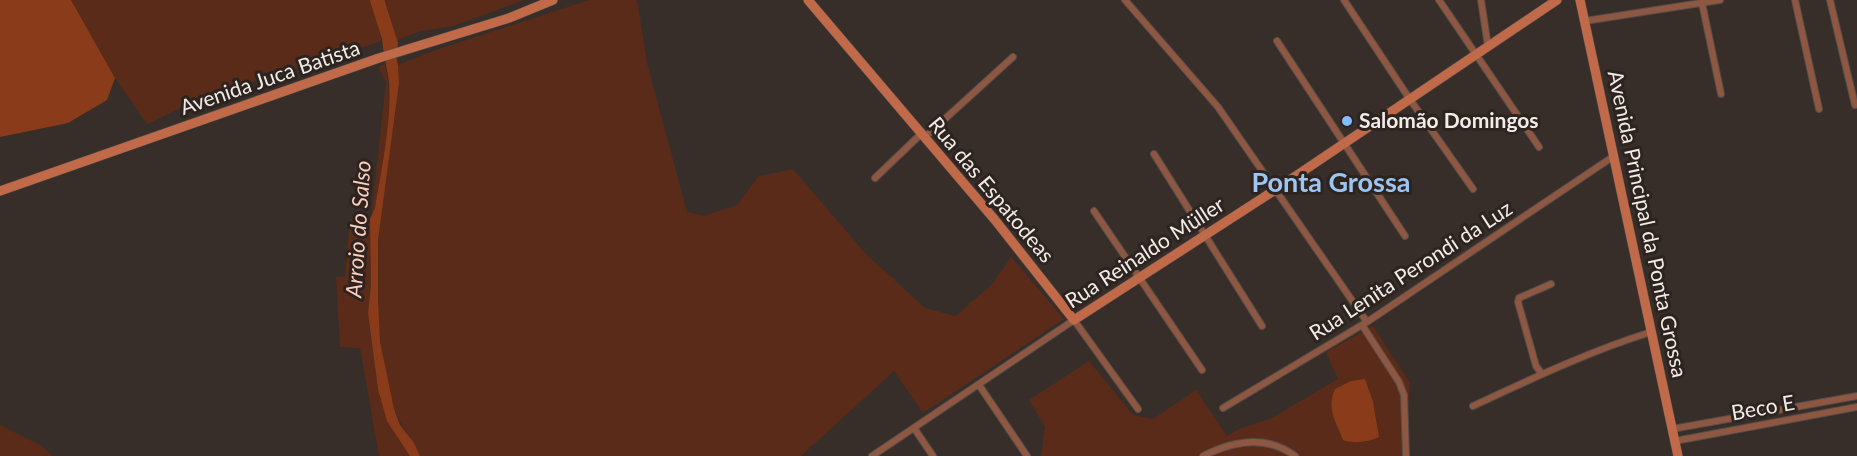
<svg xmlns="http://www.w3.org/2000/svg" width="1857" height="456" font-family="Lato,sans-serif">
	<style>
		.green { fill: #5a2b19 }
		.water { fill: #8a3b1a }
		.lines { fill: none; stroke-linecap: round; stroke-linejoin: round }
		.river { stroke: #8a3b1a; stroke-width: 14 }
		.street-casing { stroke: #554c49; stroke-width: 8 }
		.secondary-casing { stroke: #554c49; stroke-width: 10 }
		.street { stroke: #8e5742; stroke-width: 6 }
		.secondary { stroke: #c16a49; stroke-width: 9 }
		.poi-dot { fill: #83bcfb; stroke: #2d2420; stroke-width: 2 }
		.labels { text-anchor: middle; stroke-width: 6; stroke-linejoin: round; paint-order: stroke }
		.street-label { font-size: 21px; fill: #f2ece9; stroke: #2d2420 }
		.poi-label { font-size: 21px; font-weight: bold; fill: #f2ece9; stroke: #2d2420; text-anchor: start }
		.water-label { font-size: 22px; font-style: italic; fill: #fdcebd; stroke: #2d2420 }
		.district-label { font-size: 27px; font-weight: bold; fill: #9bc5f4; stroke: #2d2420 }
	</style>
	<rect width="100%" height="100%" fill="#372e2a"/>
	<path class="green" d="M71 0H524L453 26 417 32 393 42 390 30 383 27 381 40 376 43 219 92 199 99 147 124 115 78Z
		M589 0H637L647 63 687 212 704 216 737 205 759 176 793 169 865 253 925 308 956 316 993 283 1011 257 1064 319 923 413 894 371 801 456H420C412 439 400 426 394 408 360 297 385 177 398 65L430 52Z
		M385 64C396 109 382 162 375 208L370 219 371 284 368 313 378 389 410 456H379L360 348 340 347 336 277H345L350 219H371L386 82 378 67Z
		M1373 326 1410 383 1404 456H1041L1045 427 1029 400 1089 361 1133 415 1153 419 1196 390 1227 436 1239 429 1270 419 1338 379 1326 352Z
		M0 425 40 445 53 456H0Z"/>
	<path class="water" d="M0 0H71L115 78 107 100 68 123 0 137Z
		M383 27 390 30 398 65 399 83 378 240V300L380 342 394 409 400 425 414 443 420 456H410L387 421 378 389 368 313 371 284 370 219 375 208C381 171 392 120 389 82 387 63 380 47 383 27Z
		M1365 379 1373 402 1379 437C1369 442 1354 444 1343 440 1336 421 1326 410 1335 389L1351 381Z"/>
	<g class="lines">
		<path class="river" d="M377 0 391 44"/>
		<g class="street-casing">
			<path id="street" d="M1125 0 1218 107 1367 322
				M1344 0 1409 98 1473 189
				M1439 0 1539 147
				M1481 0 1488 46
				M1795 0 1819 109
				M1830 0 1855 105
				M1702 3 1721 94
				M1585 21 1720 0
				M1277 41 1405 236
				M925 137 1013 57
				M1154 154 1262 326
				M875 178 922 133
				M1094 211 1202 370
				M1362 325 1399 382 1404 395 1406 456
				M1542 374 1536 366 1518 302 1519 298 1551 284
				M979 385 1027 456
				M1473 406C1531 379 1590 351 1651 332
				M1223 408 1367 322 1614 156
				M914 428 933 456
				M1672 429 1857 396
				M1675 441 1857 407
				M872 456 1074 320 1138 409
				M1203 456C1233 441 1266 434 1295 456"/>
		</g>
		<g class="secondary-casing">
			<path id="secondary" d="M808 0 995 220 1074 320 1275 190 1557 0
				M1580 0 1678 456
				M0 191 379 58 509 18 553 0"/>
		</g>
		<use href="#street" class="street"/>
		<use href="#secondary" class="secondary"/>
	</g>
	<circle class="poi-dot" cx="1347" cy="121" r="6"/>
	<g class="labels">
		<g class="street-label">
			<text transform="translate(270 78) rotate(-19)" y="7">Avenida Juca Batista</text>
			<text transform="translate(991 190) rotate(50)" y="7">Rua das Espatodeas</text>
			<text transform="translate(1647 224) rotate(78)" y="7">Avenida Principal da Ponta Grossa</text>
			<text transform="translate(1145 253) rotate(-33)" y="7">Rua Reinaldo Müller</text>
			<text transform="translate(1411 271) rotate(-33)" y="7">Rua Lenita Perondi da Luz</text>
			<text transform="translate(1763 408) rotate(-10)" y="7">Beco E</text>
		</g>
		<g class="poi-label">
			<text x="1359" y="128">Salomão Domingos</text>
		</g>
		<g class="water-label">
			<text transform="translate(358 229) rotate(-86)" y="8">Arroio do Salso</text>
		</g>
		<g class="district-label">
			<text x="1331" y="192">Ponta Grossa</text>
		</g>
	</g>
</svg>
